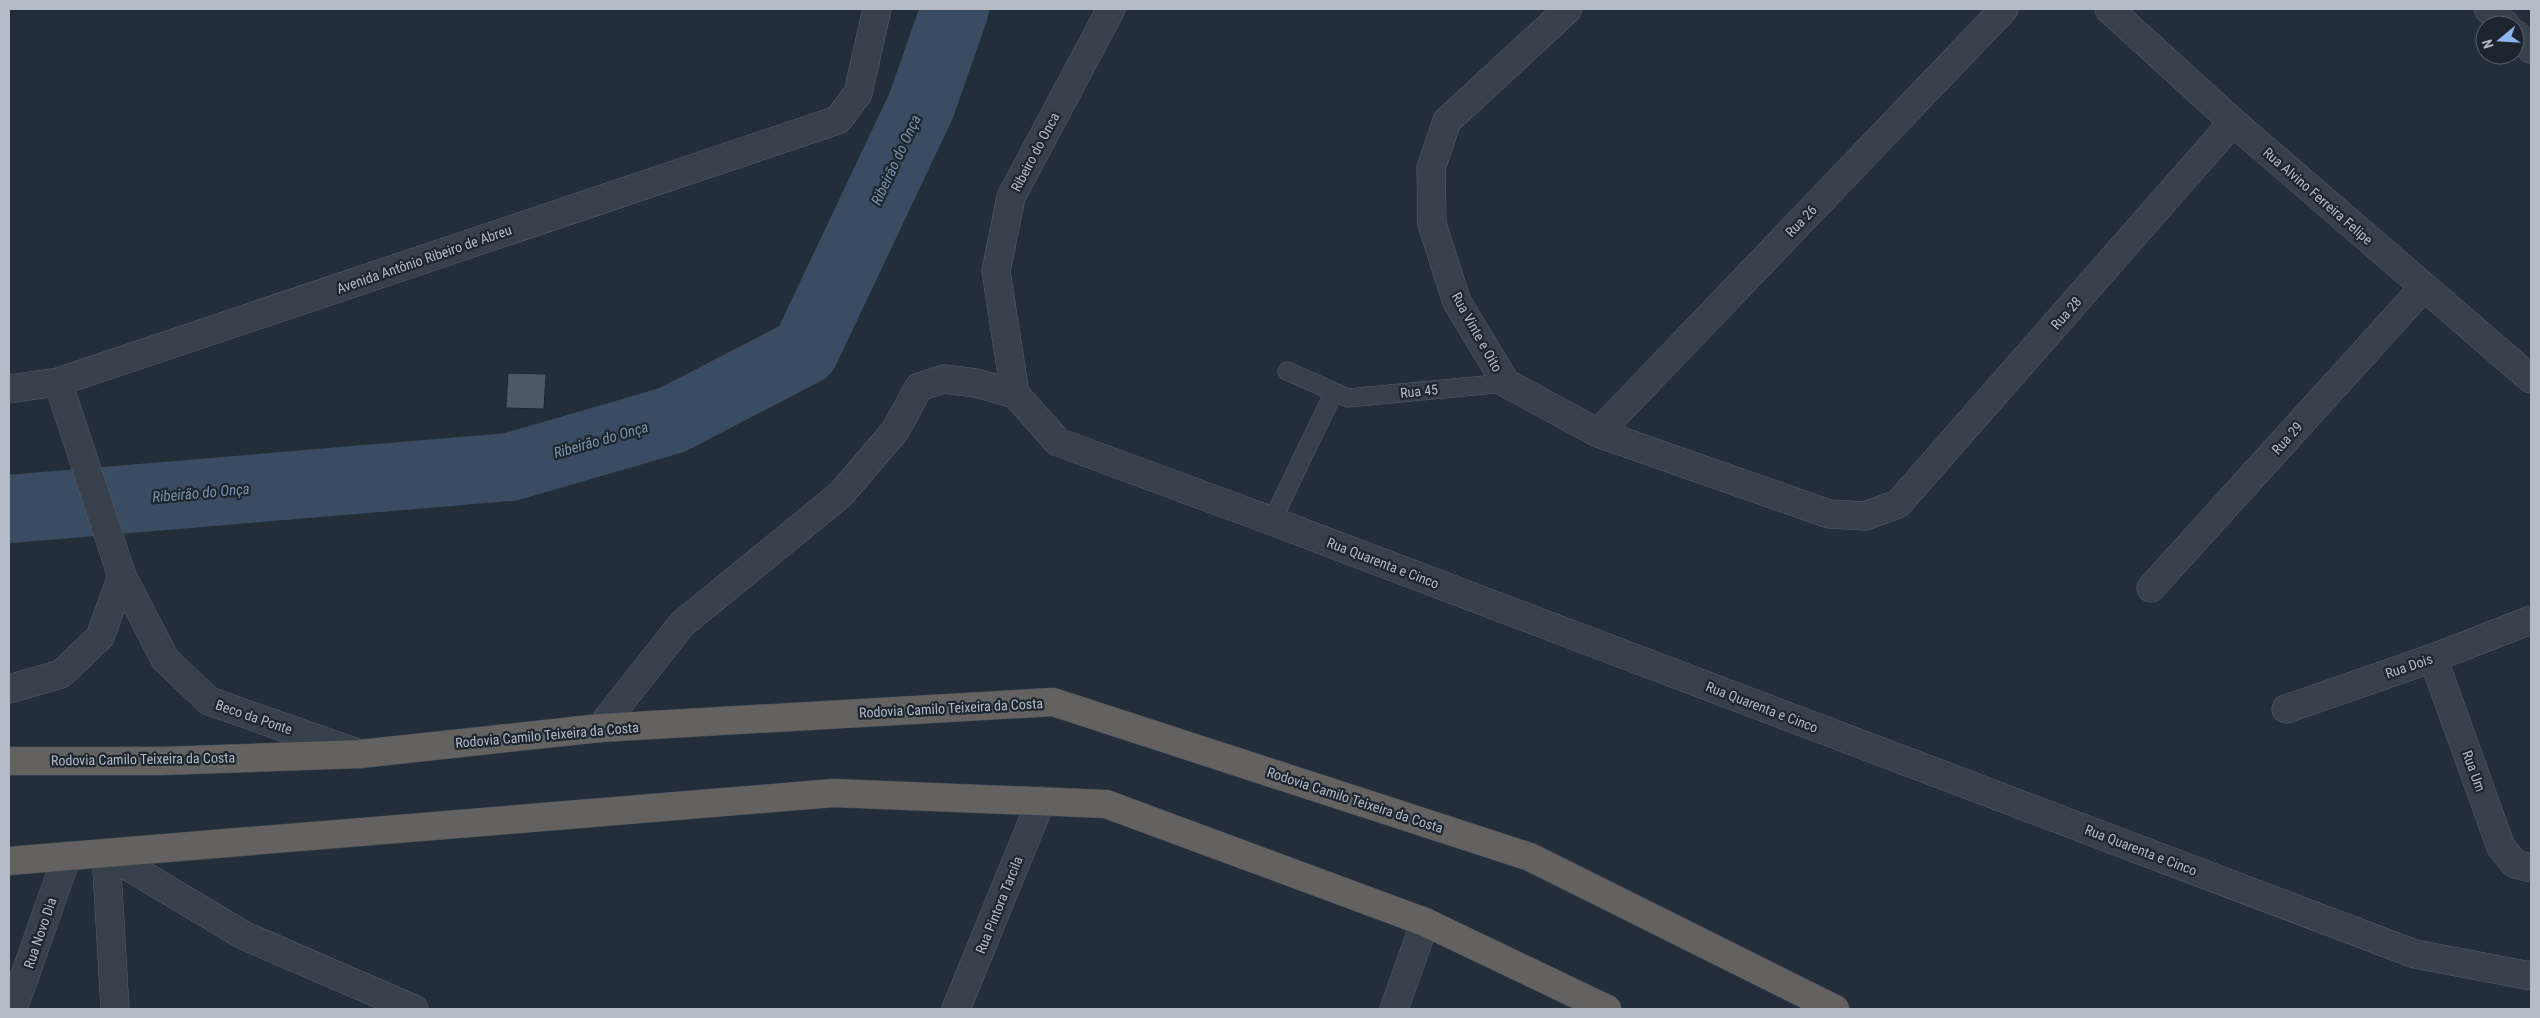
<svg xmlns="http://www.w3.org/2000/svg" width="2540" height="1018" font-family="'Roboto Condensed',sans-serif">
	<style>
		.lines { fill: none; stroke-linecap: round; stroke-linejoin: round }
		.river { stroke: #3a4c62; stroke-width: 68 }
		.building { fill: #4c5865; stroke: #1f2731 }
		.service-casing { stroke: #565e68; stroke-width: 19 }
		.minor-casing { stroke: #565e68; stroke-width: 29 }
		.trunk-casing { stroke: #434b55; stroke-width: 29 }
		.service { stroke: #38404b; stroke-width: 18 }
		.minor { stroke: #38404b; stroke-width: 28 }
		.trunk { stroke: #636260; stroke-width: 28 }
		.labels { text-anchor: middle; stroke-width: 4.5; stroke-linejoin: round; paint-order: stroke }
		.street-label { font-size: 14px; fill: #b3bbc6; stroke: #1d252f }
		.water-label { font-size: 15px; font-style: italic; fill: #7c92ac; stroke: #1d252f }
	</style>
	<rect width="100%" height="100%" fill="#242e3a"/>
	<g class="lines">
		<path class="river" d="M9 509 510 467 672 420 805 351 921 106 955 9"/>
	</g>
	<path class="building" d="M508 373 546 374 544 409 506 408Z"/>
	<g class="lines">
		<g class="service-casing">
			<path id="service" d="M1287 371 1348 398 1506 383
				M1272 521 1334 392"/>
		</g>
		<g class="minor-casing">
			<path id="minor" d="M1568 9 1447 121 1431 168 1432 224 1457 302 1506 383 1598 433 1829 514 1865 516 1898 504 2233 122
				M2109 9 2233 122 2531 379
				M2488 9 2506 25
				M2515 34 2531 49
				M58 382 122 576
				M9 389 58 382 838 120 858 93 877 9
				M1015 394 1058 442 1272 521 2415 954 2531 976
				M1015 394 996 271 1011 197 1111 9
				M1598 433 2004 9
				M2151 588 2423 288
				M2433 658 2501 847 2515 864 2531 868
				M9 689 61 674 100 637 122 576 165 659 209 701 360 754
				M2286 709 2433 658 2531 620
				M600 728 682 624 840 495 895 431 919 387 944 379 976 383 1015 394
				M106 853 245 936 414 1009
				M106 853 115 1009
				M13 1009 67 856
				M956 1009 1041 801
				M1394 1009 1425 922"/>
		</g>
		<g class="trunk-casing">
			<path id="trunk" d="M9 761H162L360 754 600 728 1053 702 1530 857 1835 1009
				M9 861 834 793 1106 804 1425 922 1607 1009"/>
		</g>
		<use href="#service" class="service"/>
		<use href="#minor" class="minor"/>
		<use href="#trunk" class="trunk"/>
	</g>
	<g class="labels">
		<g class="street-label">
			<text transform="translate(1035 152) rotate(-62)" y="5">Ribeiro do Onca</text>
			<text transform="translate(2318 196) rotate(41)" y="5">Rua Alvino Ferreira Felipe</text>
			<text transform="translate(1801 221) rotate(-46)" y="5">Rua 26</text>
			<text transform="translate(424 259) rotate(-19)" y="5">Avenida Antônio Ribeiro de Abreu</text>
			<text transform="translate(2066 313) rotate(-49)" y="5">Rua 28</text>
			<text transform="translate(1477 332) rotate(61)" y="5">Rua Vinte e Oito</text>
			<text transform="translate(1419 391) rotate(-6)" y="5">Rua 45</text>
			<text transform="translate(2287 438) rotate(-48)" y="5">Rua 29</text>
			<text transform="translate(1383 563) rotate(21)" y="5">Rua Quarenta e Cinco</text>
			<text transform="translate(2409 666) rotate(-19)" y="5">Rua Dois</text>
			<text transform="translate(1762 707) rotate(21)" y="5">Rua Quarenta e Cinco</text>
			<text transform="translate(951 708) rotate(-3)" y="5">Rodovia Camilo Teixeira da Costa</text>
			<text transform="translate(254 717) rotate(19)" y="5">Beco da Ponte</text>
			<text transform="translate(547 735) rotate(-5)" y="5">Rodovia Camilo Teixeira da Costa</text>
			<text transform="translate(143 759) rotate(-1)" y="5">Rodovia Camilo Teixeira da Costa</text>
			<text transform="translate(2474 771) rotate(70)" y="5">Rua Um</text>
			<text transform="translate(1355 800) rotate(18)" y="5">Rodovia Camilo Teixeira da Costa</text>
			<text transform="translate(2141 850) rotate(21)" y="5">Rua Quarenta e Cinco</text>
			<text transform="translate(999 905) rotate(-68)" y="5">Rua Pintora Tarcila</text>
			<text transform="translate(40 933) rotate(-71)" y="5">Rua Novo Dia</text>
		</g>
		<g class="water-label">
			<text transform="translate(896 160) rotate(-65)" y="5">Ribeirão do Onça</text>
			<text transform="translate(601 440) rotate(-16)" y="5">Ribeirão do Onça</text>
			<text transform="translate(201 493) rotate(-5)" y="5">Ribeirão do Onça</text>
		</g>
	</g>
	<rect width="2540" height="1018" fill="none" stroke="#b3bbc6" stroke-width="20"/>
	<g transform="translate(2500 40) rotate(252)"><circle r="24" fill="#1d252f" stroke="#59616b"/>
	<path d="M0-4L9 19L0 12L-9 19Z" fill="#8db6f1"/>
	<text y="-8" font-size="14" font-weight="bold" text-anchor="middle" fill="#b3bbc6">N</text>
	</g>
</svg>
